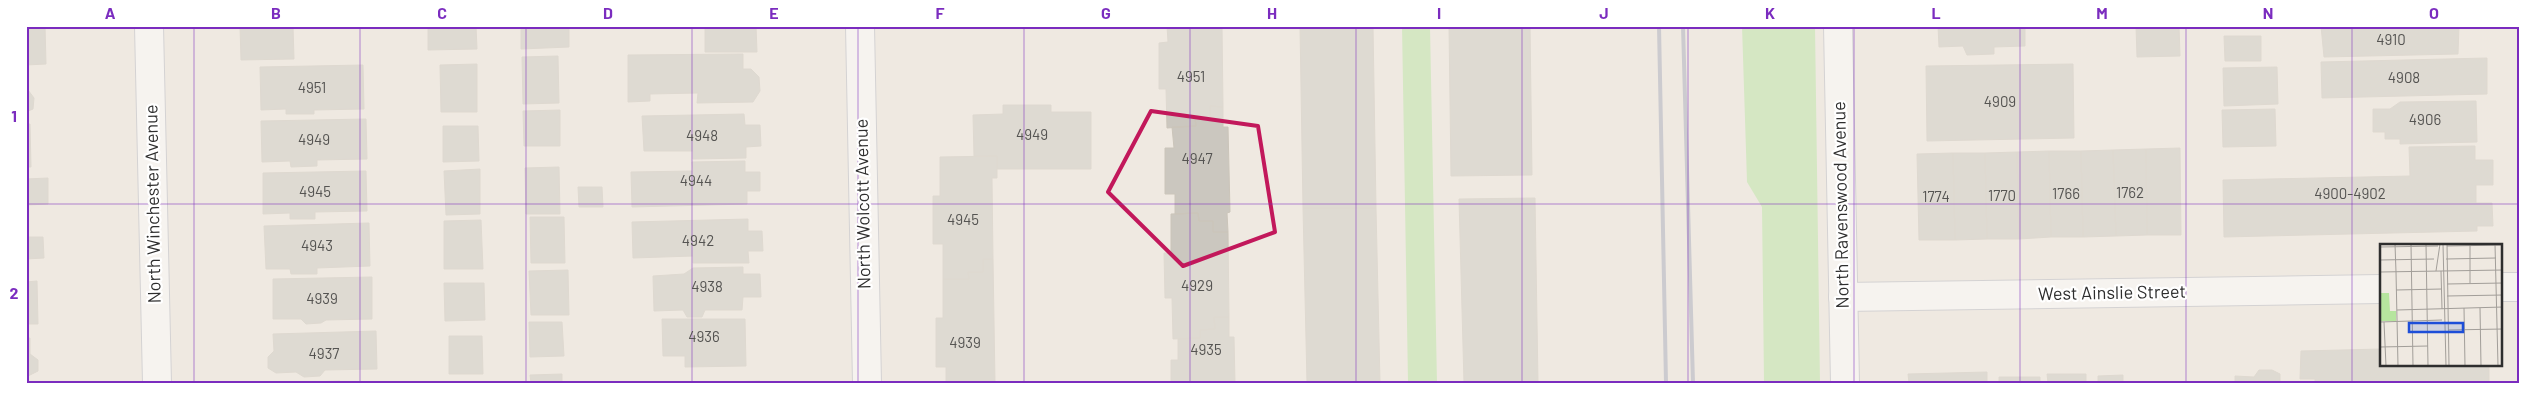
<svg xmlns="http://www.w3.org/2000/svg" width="2545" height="409" font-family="Barlow,sans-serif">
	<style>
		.green { fill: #b6e59e }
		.building { fill: #cbc7bf; stroke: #cbc5ba }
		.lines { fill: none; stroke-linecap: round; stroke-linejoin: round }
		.street-casing { stroke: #b4b7c1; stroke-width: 30 }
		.secondary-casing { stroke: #b4b7c1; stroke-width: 30 }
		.street { stroke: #fff; stroke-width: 28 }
		.secondary { stroke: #fff; stroke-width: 28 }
		.rail { stroke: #a3a6b8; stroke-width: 4 }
		.marked { fill: none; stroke: #c2185b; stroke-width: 4; stroke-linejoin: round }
		.grid { fill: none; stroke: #7b2cbf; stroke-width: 1; stroke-opacity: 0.55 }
		.labels { text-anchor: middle; stroke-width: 4.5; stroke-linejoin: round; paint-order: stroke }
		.number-label { font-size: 15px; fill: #555452 }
		.street-label { font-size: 18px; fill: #2e2e2e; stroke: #fff }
		.inset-road { fill: none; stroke: #a29e99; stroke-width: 1 }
		.view { fill: #1d4ed8; fill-opacity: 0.15; stroke: #1d4ed8; stroke-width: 2.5 }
		.inset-edge { fill: none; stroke: #2e2e2e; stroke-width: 2.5 }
		.neatline { fill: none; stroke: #7b2cbf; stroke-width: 2 }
		.grid-label { font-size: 16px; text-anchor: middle; font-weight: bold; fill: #7b2cbf }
	</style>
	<rect width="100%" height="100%" fill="#efe9e1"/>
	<path class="green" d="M1402 26H1430L1437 383H1408Z
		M1742 26H1815L1820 383H1764L1762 207 1747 182Z"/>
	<path class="building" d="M26 26H45L46 64 26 65Z
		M240 26H293L294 59 241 60Z
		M428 26H476L477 49 428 50Z
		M521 26H569V47L521 49Z
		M705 26H756L757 52H705Z
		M1167 26H1222L1223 107 1210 106V118H1195L1196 126 1167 128 1166 89H1159V43L1168 42Z
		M1300 26H1373L1376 208H1303Z
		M1449 26H1530L1532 175 1451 176Z
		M1938 26H2025V46L1994 47V54L1967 55 1963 46 1939 47Z
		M2136 26H2179L2180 56 2137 57Z
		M2321 26H2459L2458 54 2324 57Z
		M2224 36H2261V61H2225Z
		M743 54V69H751L759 77 760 91 753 102 697 103 698 93 650 94V101L628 102V55Z
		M558 56 559 103 523 104 522 57Z
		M2487 58V94L2322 98 2321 62Z
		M477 64V112H441L440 65Z
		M2073 64 2074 138 1927 141 1926 66Z
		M363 65 364 109 314 110V114H286V109L261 110 260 67Z
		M2277 67 2278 104 2224 106 2223 68Z
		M26 73H28V90L34 98 33 109 26 112Z
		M2476 101 2477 142 2400 144V139H2385V132H2373V109H2390L2400 102Z
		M1003 105H1051V112H1091V169H997V156H974L973 115 1003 114Z
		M1210 106 1223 107V127H1228L1230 212 1227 213 1228 232H1213V221H1199L1198 213 1175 214V194H1165V148H1174L1172 127 1196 126 1195 118H1210Z
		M2275 109 2276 146 2223 147 2222 110Z
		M560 110V146H524L523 111Z
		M744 114 745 125H760L761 146 746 147V158L693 159V151H644L642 116Z
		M366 119 367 159 317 160V166L291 167 290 161 262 162 261 121Z
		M26 124H30L31 167H26Z
		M443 126H478L479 161 443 162Z
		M2475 146V160H2493V185H2476V203H2492L2493 226H2477V231L2224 237 2223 180 2410 176 2409 147Z
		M2180 148 2181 235H2147L2146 149Z
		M2146 149 2147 235 2116 236 2113 150Z
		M2113 150 2116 236 2083 237 2081 151Z
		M2049 151H2081L2083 237H2051Z
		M2049 151 2051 237 2019 239 2017 152Z
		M2017 152 2019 239H1987L1985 153Z
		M1953 153H1985L1987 239 1955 240Z
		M1953 153 1955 240H1919L1917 154Z
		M997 156V178H992L993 259H983V272H968L969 279H943V244H933V196H940V157Z
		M745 161V172H760V191H747V204L632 207 631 172 693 171 692 162Z
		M559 167 560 214H526L525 168Z
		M480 169V214L446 215 444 171Z
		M366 171 367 211 315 212V219H290V213L263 214V173Z
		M48 178V204L27 205 26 219V179Z
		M578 187H602L603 207H579Z
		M1535 198 1538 383H1464L1459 199Z
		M1303 208H1376L1380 383H1307Z
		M1198 213 1199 221H1213V232H1228L1229 317H1214L1215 329 1200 330V338L1173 339 1172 298H1165L1164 253H1171V214Z
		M530 217H564L565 263H531Z
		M748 219V231H762L763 251H748L749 263H693V256L633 258 632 222Z
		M481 220 483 269H444V221Z
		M369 223 370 266 317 268V274H291L290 269H266L264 226Z
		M26 237H43L44 258 26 259Z
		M983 259H993L995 383H946V367H936V318H943V279H969L968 272H983Z
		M743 267V274H760L761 297H743L742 310H705L702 317H687L683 310 654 311 653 276 684 274 693 268Z
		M568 270 569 315H531L529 271Z
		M372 277V319L326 320 321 323 306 324 301 319H273V279Z
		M37 281 38 324H26V282Z
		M444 283H484L485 320 445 321Z
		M1214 317H1229V337H1234L1235 383H1171V360H1178V339L1200 338V330L1215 329Z
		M662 319H745L746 366 685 367V356H663Z
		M529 322H562L564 356 530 357Z
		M376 331 377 369 325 370 320 376 304 377 296 372 276 373 268 368V357L274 351 273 334Z
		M449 336H482L483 374H449Z
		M26 338H30V354L38 360V371L26 377Z
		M2381 349V365H2489V383H2315V379H2300L2301 351Z
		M2259 370H2272L2280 374V383H2235V376L2254 377Z
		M1987 372V383H1909L1908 374Z
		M562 374V383H531L530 375Z
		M2047 374H2086V383H2048Z
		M2123 375V383H2098V376Z
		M1999 377H2040V383H1999Z
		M340 381V383H280Z
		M760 381V383H695Z"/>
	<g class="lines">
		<g class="street-casing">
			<path id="street" d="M149 26 157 383
				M860 26 867 383
				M2501 287H2519
				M1843 297 2381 289"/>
		</g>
		<g class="secondary-casing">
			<path id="secondary" d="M1838 26 1845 383"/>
		</g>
		<use href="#street" class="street"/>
		<use href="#secondary" class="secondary"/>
		<path class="rail" d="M1659 26 1666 383
			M1683 26 1693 383"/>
	</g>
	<path d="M0 0H2545V409H0ZM1151 111 1258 126 1275 232 1183 266 1108 192Z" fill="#efe9e1" fill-opacity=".55" fill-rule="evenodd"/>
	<path class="marked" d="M1151 111 1258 126 1275 232 1183 266 1108 192Z"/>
	<path class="grid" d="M194 26V383M360 26V383M526 26V383M692 26V383M858 26V383M1024 26V383M1190 26V383M1356 26V383M1522 26V383M1688 26V383M1854 26V383M2020 26V383M2186 26V383M2352 26V383M26 204H2519"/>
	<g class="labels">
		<g class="number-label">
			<text x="2391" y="45">4910</text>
			<text x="1191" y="82">4951</text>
			<text x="2404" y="83">4908</text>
			<text x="312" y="93">4951</text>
			<text x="2000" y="107">4909</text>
			<text x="2425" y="125">4906</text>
			<text x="1032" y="140">4949</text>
			<text x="702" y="141">4948</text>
			<text x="314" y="145">4949</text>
			<text x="1197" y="164">4947</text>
			<text x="696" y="186">4944</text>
			<text x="315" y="197">4945</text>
			<text x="2130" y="198">1762</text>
			<text x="2066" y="199">1766</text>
			<text x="2350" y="199">4900-4902</text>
			<text x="2002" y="201">1770</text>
			<text x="1936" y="202">1774</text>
			<text x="963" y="225">4945</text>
			<text x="698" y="246">4942</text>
			<text x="317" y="251">4943</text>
			<text x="1197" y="291">4929</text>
			<text x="707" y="292">4938</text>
			<text x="322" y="304">4939</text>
			<text x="704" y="342">4936</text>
			<text x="965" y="348">4939</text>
			<text x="1206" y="355">4935</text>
			<text x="324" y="359">4937</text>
		</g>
		<g class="street-label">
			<text transform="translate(153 204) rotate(-91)" y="6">North Winchester Avenue</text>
			<text transform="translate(863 204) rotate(-91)" y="6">North Wolcott Avenue</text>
			<text transform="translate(1841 205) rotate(-91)" y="6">North Ravenswood Avenue</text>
			<text transform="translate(2112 293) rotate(-1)" y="6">West Ainslie Street</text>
		</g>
	</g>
	<g transform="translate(2380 244)">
		<rect width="122" height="122" fill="#efe9e1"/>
		<path d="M0 29 1 49H9L10 67H16V77H0Z" fill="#b6e59e"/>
		<path class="inset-road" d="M15 0 16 28M31 0 33 122M46 0 48 122M63 0 66 122M67 0 69 122M90 0V39M115 0 118 122M67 2 123 1M0 3 58 2M66 15 116 14M0 16 54 15M56 27 60 0M61 27 62 65M0 28 123 26M16 28 18 122M67 40 123 39M16 46 62 45M67 52 123 51M84 64 85 122M100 64 101 122M17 66 123 63M0 78 62 76M4 78 6 122M68 86 123 85M0 103 48 102"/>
		<path class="view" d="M29 79H83V88H29Z"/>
		<rect width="122" height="122" class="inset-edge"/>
	</g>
	<rect width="2545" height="409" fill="none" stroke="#ffffff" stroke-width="55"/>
	<rect x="28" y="28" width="2490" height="354" class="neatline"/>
	<g class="grid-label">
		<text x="110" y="19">A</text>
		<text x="276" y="19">B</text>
		<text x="442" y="19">C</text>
		<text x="608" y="19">D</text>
		<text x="774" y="19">E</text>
		<text x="940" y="19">F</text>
		<text x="1106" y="19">G</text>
		<text x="1272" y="19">H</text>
		<text x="1439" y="19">I</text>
		<text x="1604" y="19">J</text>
		<text x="1770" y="19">K</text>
		<text x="1936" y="19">L</text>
		<text x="2102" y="19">M</text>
		<text x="2268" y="19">N</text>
		<text x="2434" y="19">O</text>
		<text x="14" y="122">1</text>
		<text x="14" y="299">2</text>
	</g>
</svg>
